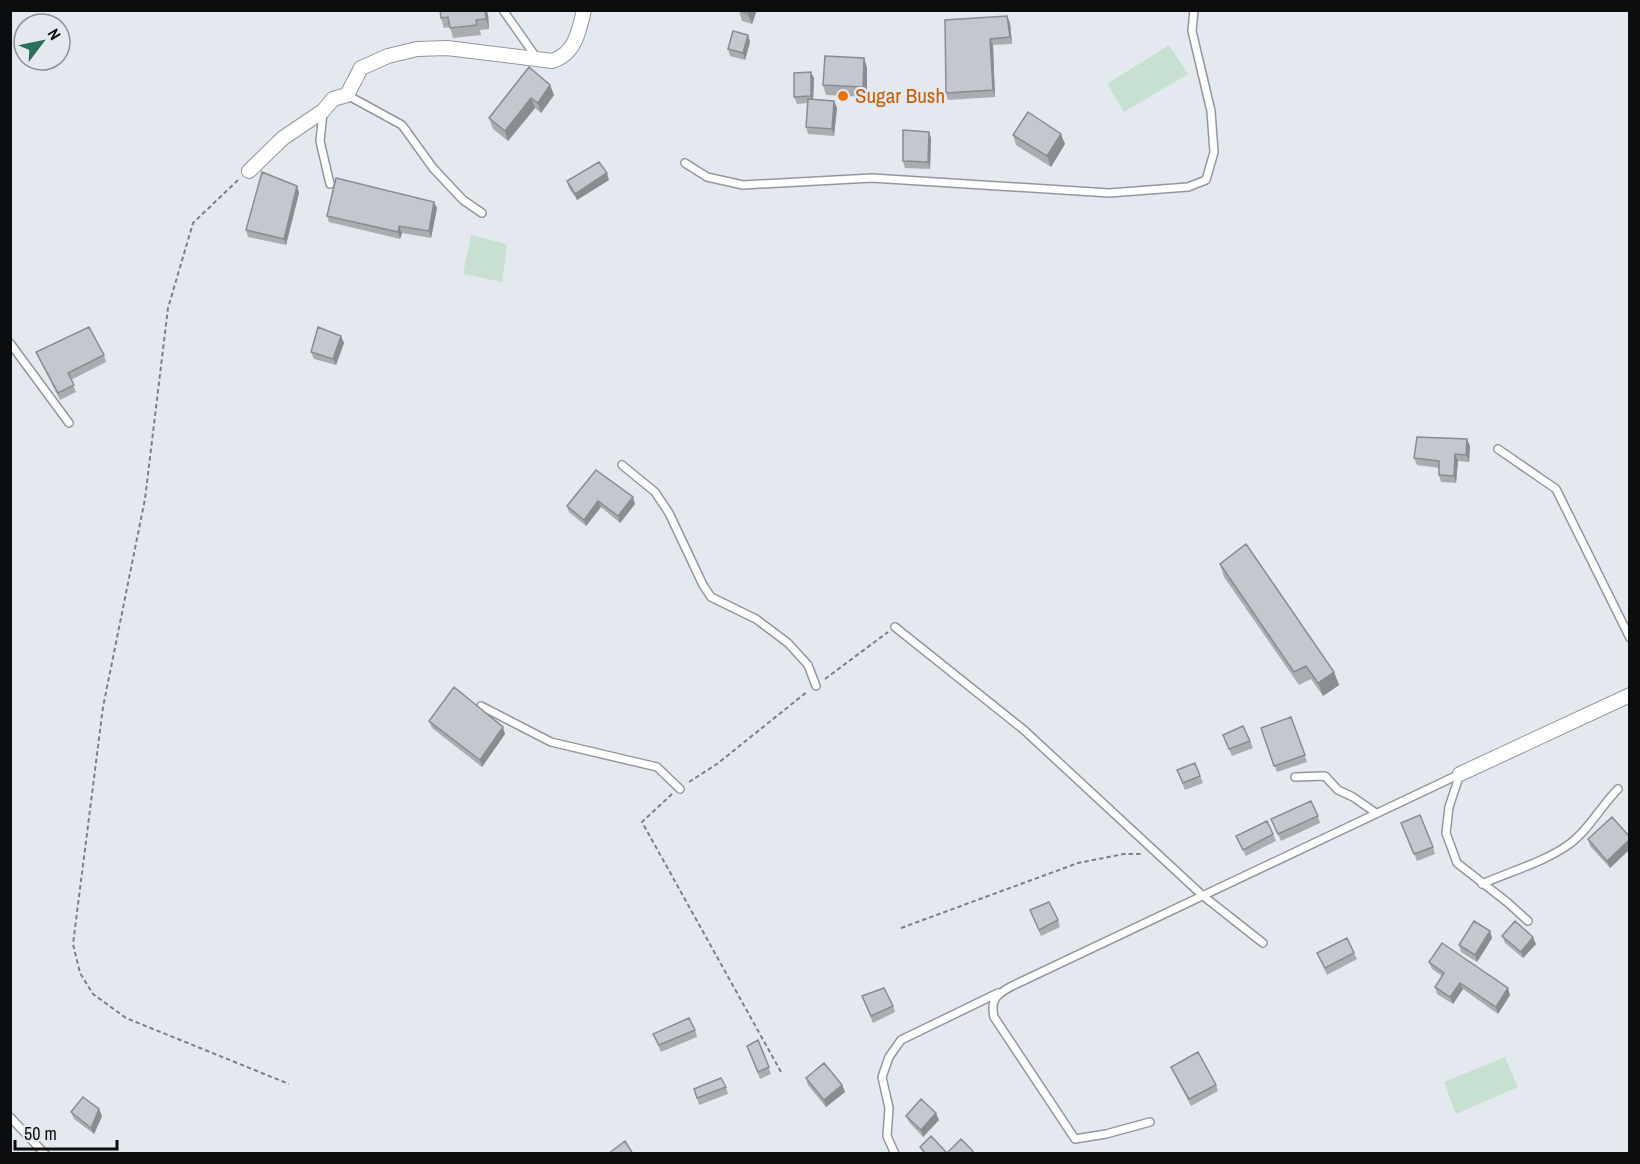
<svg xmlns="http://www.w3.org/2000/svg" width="1640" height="1164" font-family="'Archivo Narrow',sans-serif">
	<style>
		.grass { fill: #c7e0d2 }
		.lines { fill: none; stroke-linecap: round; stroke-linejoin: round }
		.lane-casing { stroke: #93979d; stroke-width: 10 }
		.street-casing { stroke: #93979d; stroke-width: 16 }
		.path { stroke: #7c8084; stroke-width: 2; stroke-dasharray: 4.5 3; stroke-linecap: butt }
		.lane { stroke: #fff; stroke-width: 7 }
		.street { stroke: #fff; stroke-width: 14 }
		.wall { fill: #a9acb1 }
		.shaded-wall { fill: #898c90 }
		.building { fill: #c4c8ce; stroke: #898c90; stroke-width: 1.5 }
		.food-dot { fill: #e8710a; stroke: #e4e9ef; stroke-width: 2 }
		.labels { text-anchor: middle; stroke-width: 4.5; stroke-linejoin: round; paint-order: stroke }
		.food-label { font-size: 21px; fill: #c56008; stroke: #e4e9ef; text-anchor: start }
	</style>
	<rect width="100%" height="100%" fill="#e4e9ef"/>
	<path class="grass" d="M1169 45 1188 74 1124 112 1107 84Z
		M471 235 507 244 502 282 463 274Z
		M1505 1057 1518 1087 1456 1114 1444 1082Z"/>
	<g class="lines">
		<g class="lane-casing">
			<path id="lane" d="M503 10 536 57
				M347 95 402 125 433 168 463 200 482 213
				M323 113 320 141 330 184
				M685 163 707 177 743 185 872 178 1109 193 1188 187 1206 180 1214 152 1211 111 1192 31 1194 10
				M10 343 69 423
				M1498 449 1556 489 1630 638
				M622 465 655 492 669 513 703 585 711 597 756 619 788 643 808 665 816 686
				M895 627 1024 730 1202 895 1263 943
				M481 706 551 742 657 767 680 789
				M1460 774 1449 807 1446 833 1457 863 1507 902 1528 921
				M1295 777 1325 776 1338 790 1353 797 1376 813
				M1482 884C1509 872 1544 862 1568 845 1588 831 1601 806 1618 789
				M10 1117 45 1154
				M1150 1122 1106 1134 1075 1139 994 1017C990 999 997 994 1012 986L1460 774
				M895 1154 887 1136 889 1108 882 1077 889 1057 901 1040 998 993"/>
		</g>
		<g class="street-casing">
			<path id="street" d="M249 171 283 138 323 111 333 99 347 95 361 68 388 56 417 49 447 48 552 61C575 54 579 32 584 10
				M1460 774 1630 695"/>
		</g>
		<path class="path" d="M238 180 193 223 168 308 145 499 103 707 73 944 80 973 93 994 126 1018 289 1084
			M825 679 888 632
			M689 782 717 764 808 691
			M672 794 642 822 781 1072
			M901 928 1078 863 1124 854H1143"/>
		<use href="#lane" class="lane"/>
		<use href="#street" class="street"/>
	</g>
	<path class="wall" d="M757 10 752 24 742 21 739 11Z
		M488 14 489 29 480 30 481 35 453 38 450 27 444 28 441 18Z
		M1007 16 1010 23 1012 44 993 45 995 97 948 100 946 93Z
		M748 35 750 42 745 60 730 56 728 49Z
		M864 58 867 68V97L826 95 823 85Z
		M814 78 813 99 834 101 837 108 834 136 808 134 806 127 808 103 797 104 794 97Z
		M550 85 554 95 541 113 535 108 508 141 493 129 489 118Z
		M1013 135 1065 144 1051 167 1016 145Z
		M931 138 930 169 905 168 903 161Z
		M609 180 577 200 569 188 567 181Z
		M297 186 299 193 286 245 248 237 246 230Z
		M434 202 437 208 431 238 402 233 400 239 329 222 327 216Z
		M344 343 336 365 314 359 311 352Z
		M36 352 104 355 106 362 71 380 76 392 60 400 39 359Z
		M1467 439 1470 446 1469 462 1458 461 1456 483 1441 482 1439 475V468L1417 465 1414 458Z
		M596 470 635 504 620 523 601 507 586 526 569 512 567 506Z
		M1220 564 1334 672 1339 685 1323 696 1311 679 1299 685 1224 577Z
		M1291 717 1307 762 1277 772 1261 728Z
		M429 721 505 734 482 767 432 728Z
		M1223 735 1250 741 1253 748 1232 756Z
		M1195 763 1203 783 1185 790 1177 770Z
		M1318 816 1320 823 1281 841 1271 819Z
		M1401 823 1433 847 1435 854 1417 861Z
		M1273 834 1276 841 1246 856 1236 836Z
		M1629 836V850L1610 868 1590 846 1588 839Z
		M1030 910 1058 920 1060 927 1041 936Z
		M1490 931 1492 938 1477 962 1461 952 1459 945Z
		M1502 936 1536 944 1523 958 1505 943Z
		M1317 953H1354L1357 959 1327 975Z
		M1429 962 1510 995 1498 1014 1463 989 1453 1004 1437 994 1435 987 1442 976 1432 969Z
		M862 996 893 1006 895 1012 873 1023Z
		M695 1030 697 1037 661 1052 653 1034Z
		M758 1040 771 1074 760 1079 749 1052Z
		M1171 1067 1216 1085 1218 1091 1191 1106 1174 1074Z
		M806 1078 842 1085 845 1092 826 1107 808 1085Z
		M726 1087 728 1094 699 1105 694 1089Z
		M99 1109 102 1116 94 1134 74 1119 71 1112Z
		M906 1116 939 1120 923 1137 909 1122Z"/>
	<path class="shaded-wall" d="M485 10H486L488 14 489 29 486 19Z
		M749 10H757L752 24 748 14Z
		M1007 16 1010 23 1012 44 1010 37Z
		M748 35 750 42 745 60 743 53Z
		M990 39 993 45 995 97 993 90Z
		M864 58 867 68V97L863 87Z
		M811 72 814 78 813 103 811 96Z
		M550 85 554 95 541 113 538 103Z
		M531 98 535 108 508 141 505 131Z
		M834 101 837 108 834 136 832 129Z
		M929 132 931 138 930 169 928 162Z
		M1061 134 1065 144 1051 167 1047 156Z
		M607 173 609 180 577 200 575 194Z
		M297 186 299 193 286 245 284 239Z
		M434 202 437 208 431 238 429 231Z
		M399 226 402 233 400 239 398 232Z
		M341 336 344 343 336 365 333 359Z
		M1467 439 1470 446 1469 462 1466 455Z
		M1455 454 1458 461 1456 483 1454 476Z
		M633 497 635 504 620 523 618 516Z
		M598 501 601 507 586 526 584 520Z
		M1334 672 1339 685 1323 696 1318 683Z
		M503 727 505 734 482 767 480 760Z
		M1629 840V850L1610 868 1607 861Z
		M1490 931 1492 938 1477 962 1475 955Z
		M1533 937 1536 944 1523 958 1521 952Z
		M1460 983 1463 989 1453 1004 1450 997Z
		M1508 988 1510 995 1498 1014 1496 1007Z
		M842 1085 845 1092 826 1107 824 1100Z
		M99 1109 102 1116 94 1134 91 1128Z
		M936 1113 939 1120 923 1137 921 1130Z"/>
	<path class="building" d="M440 10H485L486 19 476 20 477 25 450 28 448 17 441 18Z
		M739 10H749L748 14Z
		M1007 16 1010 37 990 39 993 90 946 93 945 20Z
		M733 31 748 35 743 53 728 49Z
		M825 56 864 58 863 87 823 85Z
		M529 67 550 85 538 103 531 98 505 131 489 118Z
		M811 72V96L794 97V73Z
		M808 99 834 101 832 129 806 127Z
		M1028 112 1061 134 1047 156 1013 135Z
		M903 130 929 132 928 162 903 161Z
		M599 162 607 173 575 194 567 181Z
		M262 172 297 186 284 239 246 230Z
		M336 178 434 202 429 231 399 226 398 232 327 216Z
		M89 327 104 355 68 373 74 385 58 393 36 352Z
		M318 327 341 336 333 359 311 352Z
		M1417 437 1467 439 1466 455 1455 454 1454 476 1439 475V461L1414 458Z
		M596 470 633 497 618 516 598 501 584 520 567 506Z
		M1246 544 1334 672 1318 683 1306 666 1294 672 1220 564Z
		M454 687 503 727 480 760 429 721Z
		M1291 717 1305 755 1274 766 1261 728Z
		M1243 726 1250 741 1229 749 1223 735Z
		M1195 763 1200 776 1183 783 1177 770Z
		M1311 801 1318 816 1278 834 1271 819Z
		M1420 815 1433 847 1414 854 1401 823Z
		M1612 817 1629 836V840L1607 861 1588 839Z
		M1267 821 1273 834 1243 850 1236 836Z
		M1049 902 1058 920 1039 930 1030 910Z
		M1474 921 1490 931 1475 955 1459 945Z
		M1515 921 1533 937 1521 952 1502 936Z
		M1347 938 1354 953 1325 968 1317 953Z
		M1442 943 1508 988 1496 1007 1460 983 1450 997 1435 987 1444 973 1429 962Z
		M884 988 893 1006 871 1016 862 996Z
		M689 1018 695 1030 659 1045 653 1034Z
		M758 1040 769 1067 758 1072 747 1046Z
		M1198 1052 1216 1085 1189 1099 1171 1067Z
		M824 1063 842 1085 824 1100 806 1078Z
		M721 1078 726 1087 697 1098 694 1089Z
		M83 1097 99 1109 91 1128 71 1112Z
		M921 1099 936 1113 921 1130 906 1116Z
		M931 1136 947 1153 961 1139 973 1151 971 1154H926L920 1147Z
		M625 1141 633 1154H608Z"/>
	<circle class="food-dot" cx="843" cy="96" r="6"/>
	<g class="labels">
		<g class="food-label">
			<text x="855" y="103">Sugar Bush</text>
		</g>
	</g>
	<rect width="1640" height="1164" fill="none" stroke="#0b0d0f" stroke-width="24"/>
	<g transform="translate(42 42) rotate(58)"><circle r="28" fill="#e4e9ef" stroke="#8d9195" stroke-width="1.5"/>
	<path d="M0-4.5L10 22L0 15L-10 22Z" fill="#2c6d5c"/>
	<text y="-9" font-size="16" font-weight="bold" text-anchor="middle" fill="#0b0d0f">N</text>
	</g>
	<path d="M15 1140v9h102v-9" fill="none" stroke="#0b0d0f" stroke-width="3"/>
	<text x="24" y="1140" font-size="18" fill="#0b0d0f" stroke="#e4e9ef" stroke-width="4.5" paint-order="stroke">50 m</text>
</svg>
